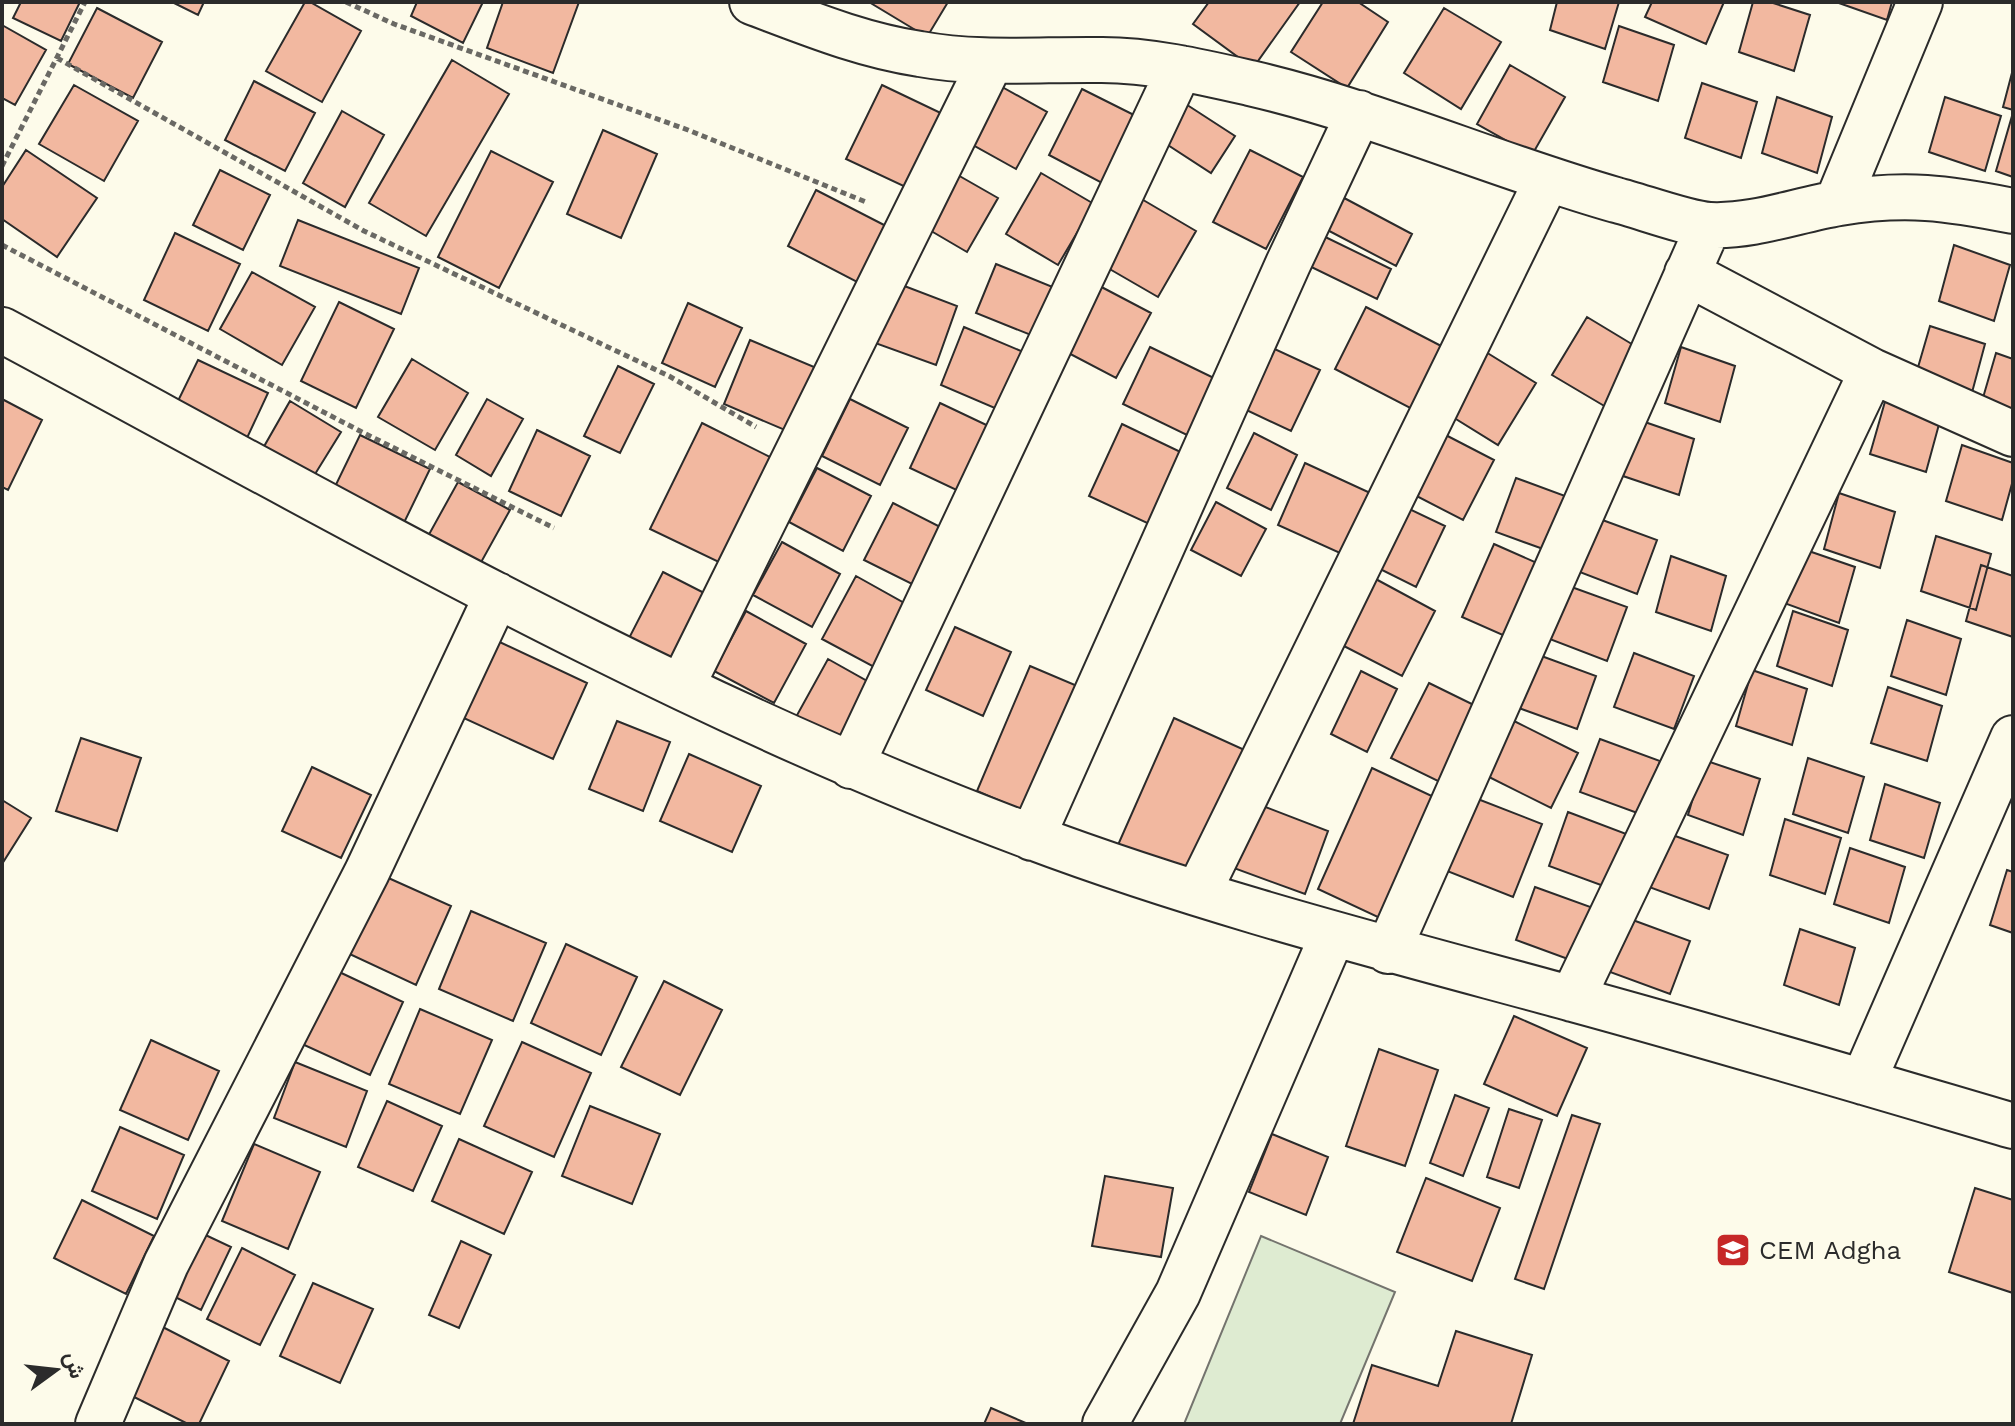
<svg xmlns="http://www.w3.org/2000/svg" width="2015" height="1426" font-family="'Work Sans',Vazirmatn,sans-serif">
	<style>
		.green { fill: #deebd1; stroke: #74746e; stroke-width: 2 }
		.building { fill: #f2b8a0; stroke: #2b2b2b; stroke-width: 2 }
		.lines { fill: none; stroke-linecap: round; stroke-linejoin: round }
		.minor-casing { stroke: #2b2b2b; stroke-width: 48 }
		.path { stroke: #6a6964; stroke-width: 5; stroke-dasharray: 6 4; stroke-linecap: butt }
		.minor { stroke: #fdfbea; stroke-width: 44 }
		.labels { text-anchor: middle; stroke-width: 6; stroke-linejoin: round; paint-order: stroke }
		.poi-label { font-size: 26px; fill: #2b2b2b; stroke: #fdfbea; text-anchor: start }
	</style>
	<rect width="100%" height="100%" fill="#fdfbea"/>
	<path class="green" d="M1261 1236 1395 1292 1340 1424H1184Z"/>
	<path class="building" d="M21 2H80L61 41 13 18Z
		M172 2H204L198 15Z
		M305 2H310L361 31 322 102 266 71Z
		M417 2H483L463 43 411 16Z
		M503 2H579L553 73 487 48Z
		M869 2H948L927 37Z
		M1209 2H1300L1253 68 1193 24Z
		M1323 2H1358L1388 22 1347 88 1291 52Z
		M1557 2H1619L1605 49 1550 30Z
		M1652 2H1724L1706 44 1645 17Z
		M1753 2H1770L1810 15 1794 71 1739 52Z
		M1836 2H1892L1887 20Z
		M97 8 162 42 133 98 68 64Z
		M1444 8 1501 42 1461 109 1404 73Z
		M2 25 46 50 15 105 2 98Z
		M1619 26 1674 45 1658 101 1603 82Z
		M452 60 509 94 426 236 369 203Z
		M1510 65 1565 97 1532 155 1477 124Z
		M2013 69V110L2003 107Z
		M254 81 315 113 285 171 225 140Z
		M995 83 1047 112 1016 169 964 140Z
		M1702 83 1757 102 1741 158 1685 138Z
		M74 85 138 121 104 181 39 144Z
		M882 85 947 116 912 190 846 159Z
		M1082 89 1136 116 1102 183 1049 155Z
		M1777 97 1832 117 1817 173 1762 153Z
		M1945 97 2001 116 1985 171 1929 152Z
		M1178 99 1235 136 1211 173 1154 136Z
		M342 111 384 135 345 207 303 183Z
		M2012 116 2013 117V177L1996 171Z
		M603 130 657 154 621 238 567 214Z
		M26 150 97 198 57 257 2 219V187Z
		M1250 150 1303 177 1266 249 1213 222Z
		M491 151 553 182 499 288 438 257Z
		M220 170 270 195 243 250 193 225Z
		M1041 173 1094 204 1058 265 1006 234Z
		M956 174 998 198 967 252 926 228Z
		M816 190 888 227 859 283 788 246Z
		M1331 191 1412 234 1396 266 1314 223Z
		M1133 194 1196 231 1158 297 1094 260Z
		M298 220 419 268 401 314 280 266Z
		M1313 231 1391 269 1377 299 1299 261Z
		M175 233 240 264 208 331 144 300Z
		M1954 245 2010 265 1994 321 1939 301Z
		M996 264 1060 290 1041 339 976 313Z
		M252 272 315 307 282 365 220 329Z
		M886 279 957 306 936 365 864 339Z
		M1092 282 1151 313 1116 378 1057 347Z
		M339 302 394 329 356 408 301 381Z
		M688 303 742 328 715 387 662 363Z
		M1366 307 1447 349 1416 411 1335 369Z
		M1587 317 1640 349 1606 407 1552 375Z
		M1930 326 1985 344 1970 400 1914 381Z
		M964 327 1028 354 1004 412 941 385Z
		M750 340 826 372 799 436 724 404Z
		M1268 346 1320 370 1291 431 1240 407Z
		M1150 347 1218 380 1191 437 1123 404Z
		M1681 347 1735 366 1720 422 1665 403Z
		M1481 349 1536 383 1498 445 1443 411Z
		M1996 353 2013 359V419L1980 408Z
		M412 359 468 393 435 450 378 417Z
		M198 360 268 393 247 438 176 405Z
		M618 366 654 384 620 453 584 436Z
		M1886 398 1941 417 1926 472 1870 454Z
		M2 399 42 420 8 490 2 487Z
		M487 399 523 419 491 476 456 455Z
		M850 399 908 428 880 485 822 456Z
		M290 401 341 432 312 479 262 450Z
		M940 403 997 430 967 495 910 468Z
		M1639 420 1694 439 1679 495 1623 476Z
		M702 423 776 460 725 565 650 529Z
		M1122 424 1191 457 1158 528 1089 496Z
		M537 430 590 456 561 516 509 491Z
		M1436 430 1494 460 1463 520 1405 490Z
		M1254 433 1297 455 1271 510 1227 488Z
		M360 435 430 469 399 533 329 499Z
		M1962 445 2013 463V480L2002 520 1946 501Z
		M1305 463 1379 497 1351 558 1278 525Z
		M817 468 871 496 843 551 789 522Z
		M1516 478 1576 500 1557 554 1496 532Z
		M458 482 510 510 479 566 427 538Z
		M1839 493 1895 512 1880 568 1824 549Z
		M1216 502 1266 529 1241 576 1191 550Z
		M893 503 958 536 930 593 864 560Z
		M1403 506 1445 526 1416 587 1374 566Z
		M1597 518 1657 540 1637 594 1577 571Z
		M1936 536 1991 554 1976 610 1921 591Z
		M782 542 840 574 812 627 753 595Z
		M1494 544 1546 567 1514 640 1462 617Z
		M1800 548 1855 567 1839 623 1784 603Z
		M1671 556 1726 576 1711 631 1656 612Z
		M1981 565 2013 576V637L1966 621Z
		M663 572 716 599 680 670 627 642Z
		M856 576 922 613 889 675 822 639Z
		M1372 577 1435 611 1402 676 1338 643Z
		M1566 585 1627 607 1607 661 1547 638Z
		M746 611 806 644 774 703 714 671Z
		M1793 611 1848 630 1832 686 1777 666Z
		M1907 620 1961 639 1946 695 1891 676Z
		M955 627 1011 652 983 716 926 690Z
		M491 638 587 683 553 759 455 714Z
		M1634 653 1694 676 1674 729 1614 707Z
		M1536 654 1596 676 1577 729 1516 707Z
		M828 659 883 690 846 756 791 726Z
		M1030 666 1082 688 1028 813 977 791Z
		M1752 670 1807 689 1792 745 1736 726Z
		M1361 671 1397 689 1367 752 1331 734Z
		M1429 683 1480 708 1442 783 1391 758Z
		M1888 687 1942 706 1927 761 1871 743Z
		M1174 718 1249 752 1190 887 1114 854Z
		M617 721 670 742 643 811 589 789Z
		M1514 721 1578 753 1551 808 1487 776Z
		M81 738 141 758 117 831 56 811Z
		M1600 739 1660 761 1640 814 1580 792Z
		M689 754 761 786 732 852 660 821Z
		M1808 758 1864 777 1848 833 1793 814Z
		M1704 760 1760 779 1743 835 1688 815Z
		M312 767 371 795 341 858 282 831Z
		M1372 768 1436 798 1382 919 1318 889Z
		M1885 784 1940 803 1924 858 1870 840Z
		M1470 796 1542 824 1513 897 1442 869Z
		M2 800 31 818 2 864Z
		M1255 803 1328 831 1305 894 1231 867Z
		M1568 812 1629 835 1609 888 1549 866Z
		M1785 819 1841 838 1825 894 1770 875Z
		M1667 833 1728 855 1709 909 1649 887Z
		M1850 848 1905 867 1889 923 1834 904Z
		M2007 870 2013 872V933L1990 925Z
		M375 872 451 906 416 985 341 950Z
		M1535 887 1596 909 1576 962 1516 940Z
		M471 911 546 943 513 1021 439 989Z
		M1630 919 1690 941 1670 994 1610 972Z
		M1800 929 1855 948 1839 1005 1784 985Z
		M566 944 637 977 601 1055 531 1023Z
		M335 970 403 1002 370 1075 302 1044Z
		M664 981 722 1010 680 1095 621 1067Z
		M420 1009 492 1040 460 1114 389 1084Z
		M1514 1016 1587 1048 1557 1116 1484 1084Z
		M151 1040 219 1071 188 1140 120 1110Z
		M522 1042 591 1073 554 1157 484 1126Z
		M1379 1049 1438 1070 1405 1166 1346 1146Z
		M295 1062 367 1091 346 1147 274 1118Z
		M1455 1095 1489 1108 1463 1176 1430 1163Z
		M387 1101 442 1126 413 1191 358 1167Z
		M590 1106 660 1134 632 1204 562 1176Z
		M1509 1109 1542 1120 1519 1188 1487 1177Z
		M1572 1115 1600 1124 1544 1289 1515 1279Z
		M120 1127 184 1155 157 1219 92 1191Z
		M1272 1134 1328 1157 1306 1215 1249 1192Z
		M459 1139 532 1172 504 1234 432 1201Z
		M254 1144 320 1172 288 1249 222 1221Z
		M1105 1176 1173 1188 1161 1257 1092 1246Z
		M1426 1178 1500 1208 1472 1281 1397 1252Z
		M1975 1188 2013 1200V1293L1949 1272Z
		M82 1200 154 1236 126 1294 54 1258Z
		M197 1231 231 1247 201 1310 167 1293Z
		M461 1241 491 1255 459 1328 429 1315Z
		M242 1248 295 1275 260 1345 207 1319Z
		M313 1283 373 1309 340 1383 280 1356Z
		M151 1321 229 1361 199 1424H188L118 1389Z
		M1456 1331 1532 1355 1511 1424H1353L1372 1365 1438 1386Z
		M991 1408 1028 1424H984Z"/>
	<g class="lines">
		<g class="minor-casing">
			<path id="minor" d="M752 2C808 23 861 45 920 54 980 65 1041 59 1102 60 1151 60 1202 72 1250 83 1375 112 1493 165 1616 200 1640 206 1688 224 1710 225 1754 227 1797 210 1839 203 1906 192 1947 198 2013 211
				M1837 203 1920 2
				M1687 273 1872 371 2013 434
				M2 330C338 510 671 703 1029 836 1207 903 1390 949 1573 999 1720 1039 1867 1083 2013 1126
				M682 686 991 61
				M851 766 1180 68
				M1032 838 1288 264 1359 113
				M1198 893 1547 180
				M1388 951 1709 225
				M1572 999 1872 371
				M1863 1082 2013 738
				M98 1424 166 1264 367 872 497 595
				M1105 1424 1178 1293 1333 934"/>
		</g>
		<path class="path" d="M346 2 394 24 688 130 866 202
			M57 58 364 231 669 376 756 427
			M2 166 85 2
			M2 245 360 431 554 528"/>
		<use href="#minor" class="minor"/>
	</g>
	<defs>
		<g id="school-square" transform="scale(1.8)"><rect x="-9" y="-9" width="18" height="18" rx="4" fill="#c62828" stroke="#fdfbea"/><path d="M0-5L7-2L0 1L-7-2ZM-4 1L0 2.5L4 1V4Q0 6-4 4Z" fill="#fff"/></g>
	</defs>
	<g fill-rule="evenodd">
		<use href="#school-square" x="1733" y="1250"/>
	</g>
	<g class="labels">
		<g class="poi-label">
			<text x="1759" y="1259">CEM Adgha</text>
		</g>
	</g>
	<rect width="2015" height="1426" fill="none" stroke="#2b2b2b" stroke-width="8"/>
	<g transform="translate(56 1370) rotate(75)" stroke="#fdfbea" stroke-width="6" paint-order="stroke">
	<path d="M0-6L14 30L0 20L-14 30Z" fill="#2b2b2b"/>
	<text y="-12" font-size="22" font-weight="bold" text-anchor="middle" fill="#2b2b2b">ش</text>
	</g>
</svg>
